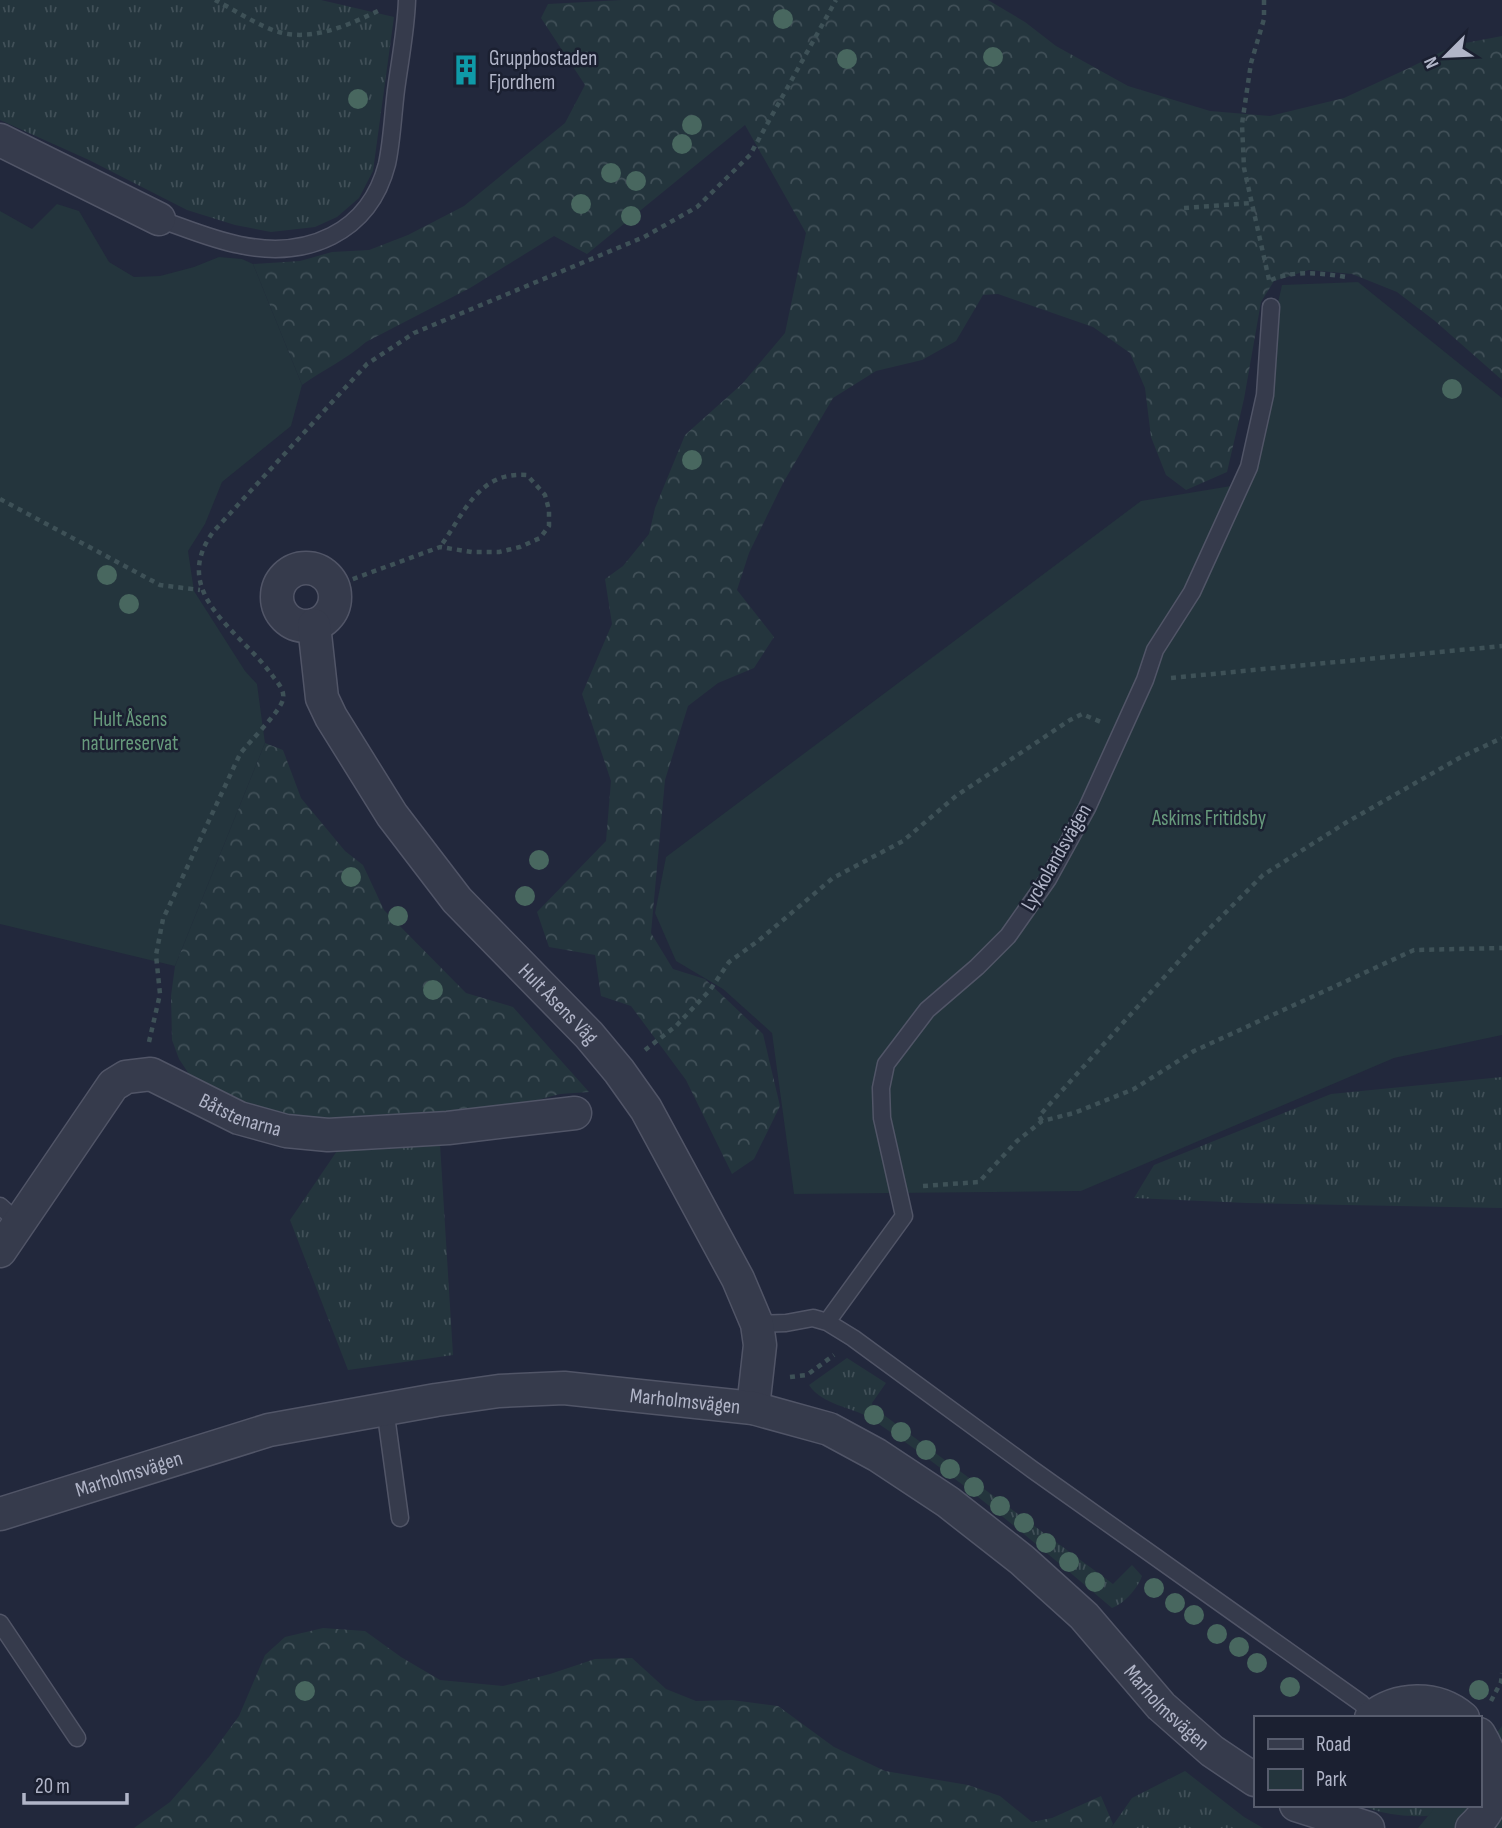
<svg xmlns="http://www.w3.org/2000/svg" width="1502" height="1828" font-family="'Sofia Sans Condensed',sans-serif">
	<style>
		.grass { fill: url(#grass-tufts) }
		.forest { fill: url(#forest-crowns) }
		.green { fill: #24353d }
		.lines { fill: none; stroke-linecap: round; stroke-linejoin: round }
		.lane-casing { stroke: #515567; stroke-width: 19 }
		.street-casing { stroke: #515567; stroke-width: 35 }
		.path { stroke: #3e5157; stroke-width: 4.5; stroke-dasharray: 5 5; stroke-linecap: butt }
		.lane { stroke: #363b4c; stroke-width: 16 }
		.street { stroke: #363b4c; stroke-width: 32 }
		.tree { fill: #48675f }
		.labels { text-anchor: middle; stroke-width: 5; stroke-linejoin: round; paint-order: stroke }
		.poi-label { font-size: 21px; fill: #b1b5c8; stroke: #1b2031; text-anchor: start }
		.park-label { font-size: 21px; fill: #679a7c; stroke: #1b2031 }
		.street-label { font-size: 21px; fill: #b1b5c8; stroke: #1b2031 }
	</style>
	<defs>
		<pattern id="grass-tufts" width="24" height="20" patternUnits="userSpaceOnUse" patternTransform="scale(1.75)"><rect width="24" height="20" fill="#24353d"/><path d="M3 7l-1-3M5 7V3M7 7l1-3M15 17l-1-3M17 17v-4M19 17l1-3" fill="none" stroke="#415058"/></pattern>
		<pattern id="forest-crowns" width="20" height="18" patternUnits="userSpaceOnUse" patternTransform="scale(1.75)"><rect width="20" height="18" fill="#24353d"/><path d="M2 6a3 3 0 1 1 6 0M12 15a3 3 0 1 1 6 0" fill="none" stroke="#415058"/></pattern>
	</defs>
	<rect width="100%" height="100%" fill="#22283c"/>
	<path class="grass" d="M0 0H321L394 17 373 171 359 198 337 217 315 227 271 232 235 225 187 210 89 160 0 120Z
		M1502 1077V1208L1247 1203 1134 1198 1154 1165 1331 1094Z
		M440 1144 453 1355 348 1370 290 1220 339 1148Z
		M847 1358 886 1383 872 1403 873 1407 1113 1584 1132 1565 1142 1576C1138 1588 1124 1604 1112 1608 1034 1542 957 1476 873 1420 852 1406 823 1406 809 1385Z
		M1185 1771 1244 1817 1263 1828H1111L1132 1798Z
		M1362 1805H1454C1450 1808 1445 1813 1440 1814 1421 1819 1379 1815 1362 1805Z"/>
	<path class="forest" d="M622 0H988L1025 22 1056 46 1128 86 1210 111 1270 116 1344 98 1409 68 1455 45 1502 36V380L1435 321 1397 292 1352 274 1309 270 1274 281 1261 302 1244 399 1227 472 1186 490 1166 475 1151 437 1145 388 1130 353 1093 327 998 294 983 295 956 341 922 360 876 371 833 398 783 483 749 553 737 590 774 637 754 668 718 683 688 706 665 780 651 933 673 969 705 979 763 1034 780 1106 754 1159 732 1174 686 1080 631 1006 601 996 595 955 549 947 537 912 606 841 611 781 582 694 612 624 605 579 623 566 649 534 655 508 685 435 742 384 785 333 806 233 745 125 587 254 554 236 470 288 366 342C347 359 323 370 302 385L253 264 300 261 332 252 369 250 408 235 464 206 565 123 585 85 541 18 548 4Z
		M265 743 283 750 301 798 345 851 363 865 384 910 466 993 513 1007 589 1092 560 1094 515 1106 427 1113 352 1122H307L259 1111 191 1077 179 1059 172 1040 171 996 175 966Z
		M323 1628 365 1631 401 1657 440 1680 503 1686 550 1674 595 1659 632 1658 666 1689 696 1701 732 1700 778 1706 834 1747 885 1771 968 1785 1000 1796 1032 1822 1052 1818 1101 1796 1113 1824 1111 1828H134L170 1802 209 1757 239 1716 265 1655 285 1637Z"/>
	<path class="green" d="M57 204 79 211 109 262 134 277 160 276 194 267 219 257 242 259 253 264 302 385 291 426 222 482 205 524 188 551 194 591 245 671 257 684 265 743 175 966 0 924V211L32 229Z
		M1358 282 1502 398V1035L1394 1058 1081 1191 794 1194 772 1033 723 989 676 961 655 913 666 857 1141 501 1237 485 1282 285Z
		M1502 1726V1828H1418L1437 1805H1479V1755Z"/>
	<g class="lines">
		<g class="lane-casing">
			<path id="lane" d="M159 219C185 228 213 240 240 245 306 259 369 234 387 164 392 141 393 114 396 90 400 60 406 30 407 0
				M0 1206 20 1224
				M827 1322 904 1216 882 1118 881 1088 886 1064 927 1010 977 967 1008 936 1048 879 1087 808 1145 680 1155 650 1192 592 1249 467 1265 395 1271 307
				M757 1324 786 1323 813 1318 827 1322 853 1338 1033 1470 1361 1703 1373 1716
				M385 1408 400 1518
				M0 1623 77 1738"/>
		</g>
		<g class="street-casing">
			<g id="street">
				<path d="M0 140 159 219"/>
				<circle cx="306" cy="597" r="29"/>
				<path id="s1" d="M314 625 322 698 331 717 392 815 457 900 589 1035 619 1071 646 1109 738 1279 757 1324 760 1345 753 1408"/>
				<path id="s2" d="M0 1251 113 1085 126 1077 151 1074 239 1118 286 1131 328 1135 448 1128 575 1113"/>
				<path id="s3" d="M0 1514 269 1430 436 1400 499 1391 564 1388 753 1408 829 1429 877 1455 948 1502 1022 1560 1084 1616 1161 1706 1212 1751 1255 1780"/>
				<path d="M1371 1718C1397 1697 1436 1695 1463 1718"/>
				<path d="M1296 1805 1368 1828"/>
				<path d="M1472 1828C1502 1801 1500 1769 1479 1734"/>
			</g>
		</g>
		<path class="path" d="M215 0C233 9 260 27 279 32 312 42 351 24 380 10
			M1264 0V19L1251 63 1242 124 1244 168 1270 284
			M1184 208 1252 203
			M1271 280C1294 270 1321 273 1346 277
			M0 499 160 585 200 590
			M334 586 440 547 472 552H499L520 547 540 538 549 526V510L545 495 527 475C478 471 464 514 440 547
			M1171 678 1502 646
			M149 1042 160 994 156 955 163 919 240 754C249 742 281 711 283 699 285 690 277 682 272 675 239 630 169 593 213 532L367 364 414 333 644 237 697 207 750 155 836 0
			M645 1050 676 1026 710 990 729 962 758 941 833 878 903 841 956 796 1070 720 1082 714 1101 722
			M1042 1121 1039 1116 1196 942 1263 875 1347 822 1461 757 1502 738
			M923 1186 979 1182 1017 1141 1042 1121 1074 1113 1134 1089 1194 1051 1414 950 1502 948
			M790 1377 807 1375 834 1355
			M1491 1701 1501 1682 1502 1673"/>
		<use href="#lane" class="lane"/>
		<use href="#street" class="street"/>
	</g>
	<g class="tree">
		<circle cx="783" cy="19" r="10"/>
		<circle cx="993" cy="57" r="10"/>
		<circle cx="847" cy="59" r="10"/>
		<circle cx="358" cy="99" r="10"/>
		<circle cx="692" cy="125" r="10"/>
		<circle cx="682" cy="144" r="10"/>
		<circle cx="611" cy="173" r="10"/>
		<circle cx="636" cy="181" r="10"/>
		<circle cx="581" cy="204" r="10"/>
		<circle cx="631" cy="216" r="10"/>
		<circle cx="1452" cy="389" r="10"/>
		<circle cx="692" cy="460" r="10"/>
		<circle cx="107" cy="575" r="10"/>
		<circle cx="129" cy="604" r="10"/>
		<circle cx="539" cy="860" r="10"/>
		<circle cx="351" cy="877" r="10"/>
		<circle cx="525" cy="896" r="10"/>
		<circle cx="398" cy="916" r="10"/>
		<circle cx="433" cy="990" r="10"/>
		<circle cx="874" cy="1415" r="10"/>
		<circle cx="901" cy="1432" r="10"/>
		<circle cx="926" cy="1450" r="10"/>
		<circle cx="950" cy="1469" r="10"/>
		<circle cx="974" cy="1487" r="10"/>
		<circle cx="1000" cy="1506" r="10"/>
		<circle cx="1024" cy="1523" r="10"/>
		<circle cx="1046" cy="1543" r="10"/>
		<circle cx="1069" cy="1562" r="10"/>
		<circle cx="1095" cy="1582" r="10"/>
		<circle cx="1154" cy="1588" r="10"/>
		<circle cx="1175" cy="1603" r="10"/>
		<circle cx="1194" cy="1615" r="10"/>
		<circle cx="1217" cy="1634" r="10"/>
		<circle cx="1239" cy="1647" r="10"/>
		<circle cx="1257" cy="1663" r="10"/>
		<circle cx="1290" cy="1687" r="10"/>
		<circle cx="1479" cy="1690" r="10"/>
		<circle cx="305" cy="1691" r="10"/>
	</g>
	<defs>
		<g id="building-bare" transform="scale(2.415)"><path d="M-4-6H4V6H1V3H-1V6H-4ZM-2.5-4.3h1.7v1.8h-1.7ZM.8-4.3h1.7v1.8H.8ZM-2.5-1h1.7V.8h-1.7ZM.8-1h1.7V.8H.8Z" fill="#0f9aa8" stroke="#1b2031" stroke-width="2.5" paint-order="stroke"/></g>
	</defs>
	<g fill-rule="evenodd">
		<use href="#building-bare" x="466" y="70"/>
	</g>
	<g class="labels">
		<g class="poi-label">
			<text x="489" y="65">Gruppbostaden<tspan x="489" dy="24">Fjordhem</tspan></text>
		</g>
		<g class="park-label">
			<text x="130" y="726">Hult Åsens<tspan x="130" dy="24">naturreservat</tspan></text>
			<text x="1209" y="825">Askims Fritidsby</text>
		</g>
		<g class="street-label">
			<text transform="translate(1056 857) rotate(-60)" y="7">Lyckolandsvägen</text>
			<text dy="7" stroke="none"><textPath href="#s1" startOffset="462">Hult Åsens Väg</textPath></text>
			<text dy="7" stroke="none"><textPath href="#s2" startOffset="340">Båtstenarna</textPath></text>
			<text dy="7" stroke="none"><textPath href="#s3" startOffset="702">Marholmsvägen</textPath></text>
			<text dy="7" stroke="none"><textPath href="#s3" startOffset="135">Marholmsvägen</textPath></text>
			<text dy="7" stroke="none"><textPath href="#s3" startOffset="1290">Marholmsvägen</textPath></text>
		</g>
	</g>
	<rect x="1254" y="1716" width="228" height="91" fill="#1b2031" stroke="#575c6d" stroke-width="2"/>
	<rect x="1268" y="1739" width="35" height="10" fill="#363b4c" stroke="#575c6d" stroke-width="2"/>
	<text x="1316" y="1751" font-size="21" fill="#b1b5c8">Road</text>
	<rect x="1268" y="1769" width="35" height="21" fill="#24353d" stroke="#575c6d" stroke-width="2"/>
	<text x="1316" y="1786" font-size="21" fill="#b1b5c8">Park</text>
	<g transform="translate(1446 56) rotate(246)" stroke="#1b2031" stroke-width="5" paint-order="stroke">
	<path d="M0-5L12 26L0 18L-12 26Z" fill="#b1b5c8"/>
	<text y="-10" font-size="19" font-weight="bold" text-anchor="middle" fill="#b1b5c8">N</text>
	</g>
	<path d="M24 1793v10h103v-10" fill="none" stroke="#b1b5c8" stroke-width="3.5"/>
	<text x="35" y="1793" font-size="21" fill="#b1b5c8" stroke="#1b2031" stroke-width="5" paint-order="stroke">20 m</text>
</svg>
